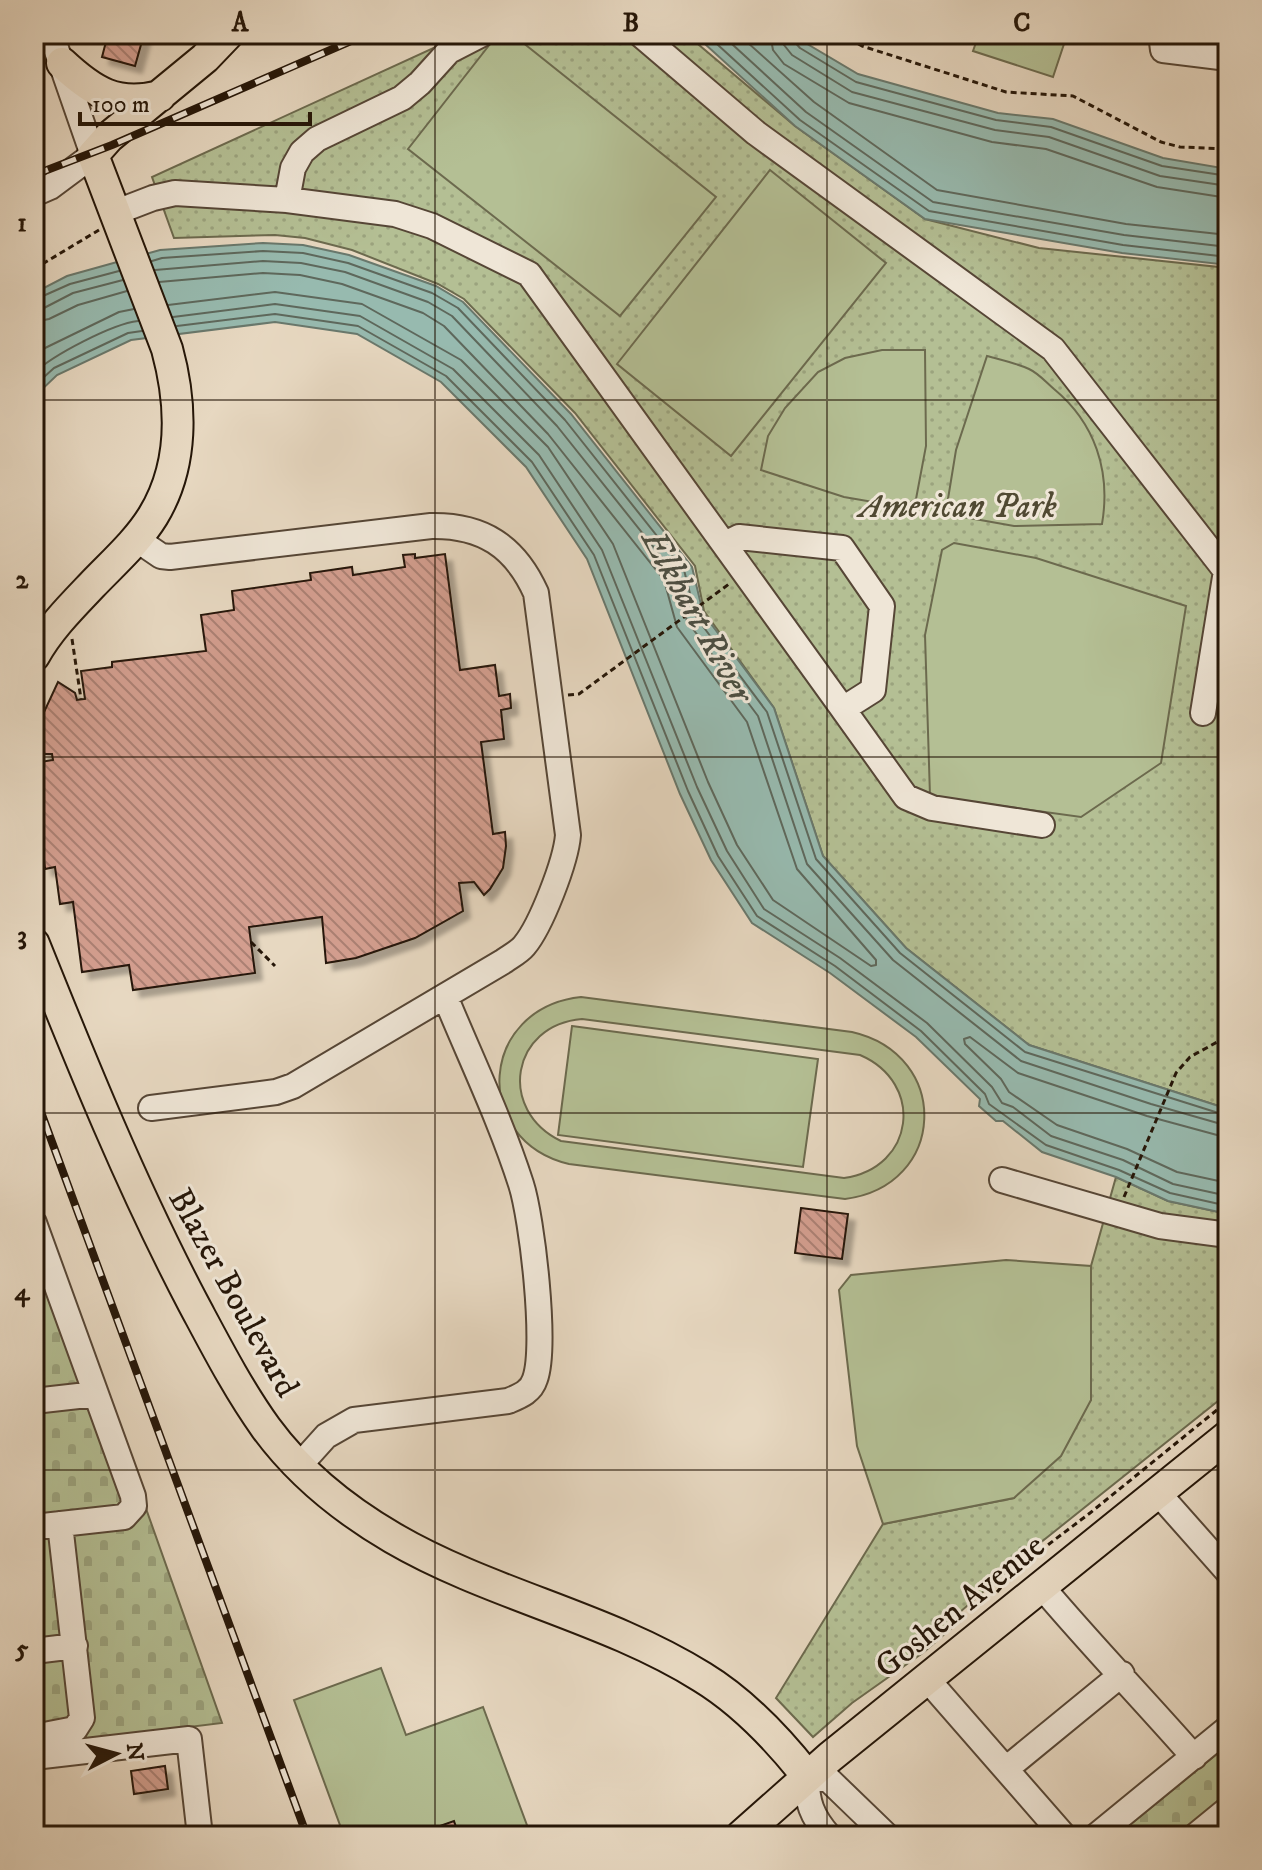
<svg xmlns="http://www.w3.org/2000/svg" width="1262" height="1870" font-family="'IM FELL DW Pica',serif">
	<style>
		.green { fill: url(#green-dots); stroke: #6c6a4e; stroke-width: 2 }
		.cemetery { fill: url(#cemetery-stones); stroke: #6c6a4e; stroke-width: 2 }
		.pitch { fill: #b4bf94; stroke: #6c6a4e; stroke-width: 2; fill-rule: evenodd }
		.water { fill: #97baaf; stroke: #69786c; stroke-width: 2 }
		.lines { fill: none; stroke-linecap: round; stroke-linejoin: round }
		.shore { stroke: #5e685c; stroke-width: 2 }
		.building { fill: url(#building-back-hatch); stroke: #251608; stroke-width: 2; filter: url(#shadow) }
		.minor-casing { stroke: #564636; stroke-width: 28 }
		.major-casing { stroke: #251608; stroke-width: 34 }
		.path { stroke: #251608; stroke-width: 3; stroke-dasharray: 6 4; stroke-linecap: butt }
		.minor { stroke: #efe6d7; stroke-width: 24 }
		.major { stroke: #e7d8c1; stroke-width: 30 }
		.rail-casing { stroke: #251608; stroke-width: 8 }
		.rail { stroke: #efe6d7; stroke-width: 5; stroke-dasharray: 15; stroke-linecap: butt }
		.grid { fill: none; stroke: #251608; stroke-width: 2; stroke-opacity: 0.55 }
		.labels { text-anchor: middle; stroke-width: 6; stroke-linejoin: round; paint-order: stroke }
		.park-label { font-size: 34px; font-style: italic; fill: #504932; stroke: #efe6d7 }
		.street-label { font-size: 34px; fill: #251608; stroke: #efe6d7 }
		.water-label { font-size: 36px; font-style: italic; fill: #4d4f42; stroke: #efe6d7 }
		.neatline { fill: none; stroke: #251608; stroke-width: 3 }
		.grid-label { font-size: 26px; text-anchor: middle; font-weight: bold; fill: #251608 }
	</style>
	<defs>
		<pattern id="green-dots" width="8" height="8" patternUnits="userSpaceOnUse" patternTransform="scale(2)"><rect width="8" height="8" fill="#b4bf94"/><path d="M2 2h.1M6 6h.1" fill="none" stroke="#9ba37e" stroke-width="1.8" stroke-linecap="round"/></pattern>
		<pattern id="cemetery-stones" width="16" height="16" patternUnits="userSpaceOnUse" patternTransform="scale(2)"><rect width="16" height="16" fill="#b4bf94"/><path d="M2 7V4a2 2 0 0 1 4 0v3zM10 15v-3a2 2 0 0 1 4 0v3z" fill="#9ba37e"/></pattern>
		<pattern id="building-back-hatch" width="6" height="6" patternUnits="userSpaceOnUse" patternTransform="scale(2)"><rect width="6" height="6" fill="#d39e8f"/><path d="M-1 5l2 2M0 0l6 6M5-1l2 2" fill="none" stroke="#ab8073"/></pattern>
		<filter id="shadow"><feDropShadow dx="7" dy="7" stdDeviation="2" flood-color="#0004"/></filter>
	</defs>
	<rect width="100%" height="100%" fill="#e7d8c1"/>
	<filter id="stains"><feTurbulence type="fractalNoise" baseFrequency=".0025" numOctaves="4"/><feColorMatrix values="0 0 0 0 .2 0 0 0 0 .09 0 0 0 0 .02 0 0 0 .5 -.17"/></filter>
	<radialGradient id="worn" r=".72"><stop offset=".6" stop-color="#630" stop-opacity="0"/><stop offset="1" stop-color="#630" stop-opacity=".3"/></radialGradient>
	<path class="green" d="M464 34H686L795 126 925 219 1039 248 1228 268V1109L1029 1045 906 948 823 856 774 708 704 611 695 566 575 413 464 299 438 284 352 250 305 238 275 235 174 238 152 177Z
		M1116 1177 1168 1201 1228 1214V1393L1025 1555 960 1612 954 1626 924 1652 852 1703 813 1737 776 1698 883 1524 1014 1498 1091 1400V1266Z"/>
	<path class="cemetery" d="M34 1203 138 1486 222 1723 34 1746Z
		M1228 1745V1836H1116Z"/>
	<path class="pitch" d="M504 34H512L716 197 620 316 408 149 494 39Z
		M979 34H1053L1066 38 1053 77 973 51Z
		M770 170 886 263 731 456 617 364Z
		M882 350H925L926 446 916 499 902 507 844 497 761 470 768 436 785 408 818 372 845 358Z
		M987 356C1001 360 1016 363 1029 369 1038 373 1046 382 1054 389 1095 423 1111 471 1102 524L1014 526 958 516 947 505 956 450Z
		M954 543 1036 558 1186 606 1161 763 1081 817 930 796 925 635 942 550Z
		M581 997 852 1032C952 1055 947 1186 845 1199L569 1164C470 1140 479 1008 581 997ZM582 1019 860 1055C925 1083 915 1168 844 1178L561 1141C497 1110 511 1025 582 1019Z
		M572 1026 818 1059 803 1167 558 1135Z
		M1006 1260 1091 1266V1400L1061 1456 1014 1498 883 1524 857 1446 839 1290 851 1275Z
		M381 1668 406 1735 483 1707 531 1836H344L294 1700Z"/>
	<path class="water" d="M694 34H797L804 42 858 74 998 113 1053 119 1163 158 1228 169V265L1122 253 925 219 795 126Z
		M263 243 303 245 349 255 436 286 463 302 571 414 692 567 703 613 774 708 823 856 906 948 1029 1045 1228 1109V1214L1168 1201 1116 1177 1042 1152 1003 1121H996L979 1106 980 1099 916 1037 830 973 752 923 711 860 680 794 587 559 526 467 441 382 357 334 275 322 131 340 57 375 34 397V293L67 276 160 250Z"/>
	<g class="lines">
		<path class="shore" d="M706 34 800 120 929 211 1123 245 1228 257
			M721 34 806 112 933 202 1124 235 1228 247
			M738 34 814 102 937 190 1126 224 1228 235
			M770 34 773 50 784 64 849 103 992 142 1046 149 1157 187 1228 198
			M782 34 784 45 792 55 852 92 995 130 1049 137 1160 176 1228 186
			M792 34 793 40 800 48 856 82 996 120 1051 127 1162 166 1228 176
			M152 261 162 258 263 251 303 253 348 263 432 293 458 308 565 420 684 570 696 617 767 712 816 859 900 953 1025 1052 1228 1116
			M155 270 263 261 301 263 345 272 428 302 452 316 557 426 675 574 687 621 758 716 807 864 893 960 1021 1061 1151 1104 1228 1126
			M159 282 263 273 300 275 342 284 423 313 444 326 548 434 664 580 677 627 747 722 797 869 876 960V965L871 966 773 900 737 845 708 782 613 544 548 447 461 360 362 304 275 292 168 305
			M34 300 70 284 119 271
			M34 310 44 308 73 293 123 280
			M173 317 275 304 360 316 453 369 539 455 602 550 697 787 727 851 764 909 840 958 927 1023 992 1087 1002 1103 1013 1107 1051 1136 1123 1160 1173 1184 1228 1196
			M34 322 49 319 78 305 127 291
			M177 326 275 314 358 326 446 376 532 462 594 555 688 791 718 856 757 916 835 966 921 1031 985 1094 989 1104 1046 1145 1119 1170 1170 1193 1228 1206
			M34 356 43 349 119 312 134 309
			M34 373C53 355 112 324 138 321
			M34 386 54 368 128 333 142 331
			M1228 1138 1147 1116 1018 1073 970 1037 964 1039 965 1044 1001 1079 1009 1092 1057 1125 1127 1149 1177 1172 1228 1183"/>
	</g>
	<path class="building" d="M108 34H144L135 66 102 57Z
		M415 554V558L445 554 460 670 495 665 499 696 510 694 511 708 501 710 504 739 481 742 493 834 505 832 506 846 503 868 490 889 484 895 474 882 459 883 463 911 415 938 356 958 326 963 322 917 249 927 255 973 133 990 129 965 82 972 73 902 60 904 55 867 45 869 34 782V763L53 760 52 754H41L42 747 36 746 44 712 58 682 75 693 77 700 85 699 81 671 112 667V662L206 651 201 615 234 610 232 591 311 580 310 573 352 567 353 575 405 567 403 555Z
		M801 1208 848 1214 842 1259 795 1253Z
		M165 1766 168 1789 134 1794 131 1771Z
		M454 1821 459 1836H418L417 1834Z"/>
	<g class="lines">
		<g class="minor-casing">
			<path id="minor" d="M640 34 756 133 1053 349 1226 571 1203 713
				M1161 34 1163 50 1228 58
				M34 194 50 187 93 155 51 34
				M287 200 293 168 302 152 317 139 402 98 420 83 449 51 482 34
				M114 213 153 198 175 193 287 200 395 214 432 226 529 274 843 709 873 690 882 606 842 548 739 537 725 544
				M136 539 161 556 170 557 431 526C482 525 515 546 536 593L568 835C566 861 541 926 524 946 519 952 511 956 504 961L293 1086 276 1092 151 1108
				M843 709 906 797 932 808 1042 825
				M1002 1180 1160 1226 1228 1235
				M34 1223 133 1496 134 1506 124 1517 34 1527
				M34 1401 96 1394
				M299 1466 326 1436 354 1420 508 1401C520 1396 531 1392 535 1379 547 1346 532 1218 521 1184 501 1121 470 1057 445 996
				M1158 1493 1228 1572
				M1042 1587C1091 1645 1144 1700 1194 1757
				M34 1651 75 1646
				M927 1679 1064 1836
				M34 1737 75 1729 82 1718 60 1524
				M34 1757 189 1739 200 1836
				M1006 1769 1122 1674
				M829 1836C812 1817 806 1801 807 1776L828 1779 887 1836
				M1096 1836 1228 1728
				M1195 1836 1228 1809"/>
		</g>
		<g class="major-casing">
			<path id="major" d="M62 63C93 92 117 107 160 96
				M34 656C49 629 71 607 92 585 113 563 137 542 153 516 184 465 182 404 167 349L93 155 109 137 205 58 228 34
				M34 944C83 1066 132 1187 193 1303 216 1346 238 1389 266 1428 299 1473 345 1510 393 1538 491 1595 606 1617 702 1677 743 1702 777 1738 807 1776
				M741 1836 830 1757 1228 1436"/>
		</g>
		<path class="path" d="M841 34 862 46 1006 92 1073 96 1161 142 1180 147 1228 149
			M34 269 99 230
			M72 639 81 699
			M568 695 579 694 729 584
			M251 942 275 966
			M1124 1197 1176 1073 1190 1057 1228 1036
			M997 1592 1020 1566 1090 1513 1228 1401"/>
		<use href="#minor" class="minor"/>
		<use href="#major" class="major"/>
		<g class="rail-casing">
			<path id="rail" d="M34 175 112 145 367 34
				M34 1093 307 1836"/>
		</g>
		<use href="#rail" class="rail"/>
	</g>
	<path class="grid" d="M435 34V1836M827 34V1836M34 400H1228M34 757H1228M34 1113H1228M34 1470H1228"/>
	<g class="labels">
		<g class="park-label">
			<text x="958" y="517">American Park</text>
		</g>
		<g class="street-label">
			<text transform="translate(235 1292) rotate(61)" y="12">Blazer Boulevard</text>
			<text transform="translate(959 1605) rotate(-39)" y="12">Goshen Avenue</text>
		</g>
		<g class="water-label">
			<text transform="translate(699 615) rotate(61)" y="13">Elkhart River</text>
		</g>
	</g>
	<rect width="1262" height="1870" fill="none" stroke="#e7d8c1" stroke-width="88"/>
	<g transform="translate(116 1754) rotate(84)" stroke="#efe6d7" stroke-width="6" paint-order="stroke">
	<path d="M0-6L14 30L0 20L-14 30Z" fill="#251608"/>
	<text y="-12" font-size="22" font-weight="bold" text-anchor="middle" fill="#251608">N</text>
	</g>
	<path d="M80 112v12h230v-12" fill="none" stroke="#251608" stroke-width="4"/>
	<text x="92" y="112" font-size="24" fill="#251608" stroke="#efe6d7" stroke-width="6" paint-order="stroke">100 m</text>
	<rect x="44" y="44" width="1174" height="1782" class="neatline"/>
	<g class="grid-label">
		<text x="240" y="31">A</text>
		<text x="631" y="31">B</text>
		<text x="1022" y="31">C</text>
		<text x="22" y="231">1</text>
		<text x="22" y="588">2</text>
		<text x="22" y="944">3</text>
		<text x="22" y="1300">4</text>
		<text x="22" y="1657">5</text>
	</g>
	<rect width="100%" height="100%" filter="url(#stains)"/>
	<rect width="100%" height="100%" fill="url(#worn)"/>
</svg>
